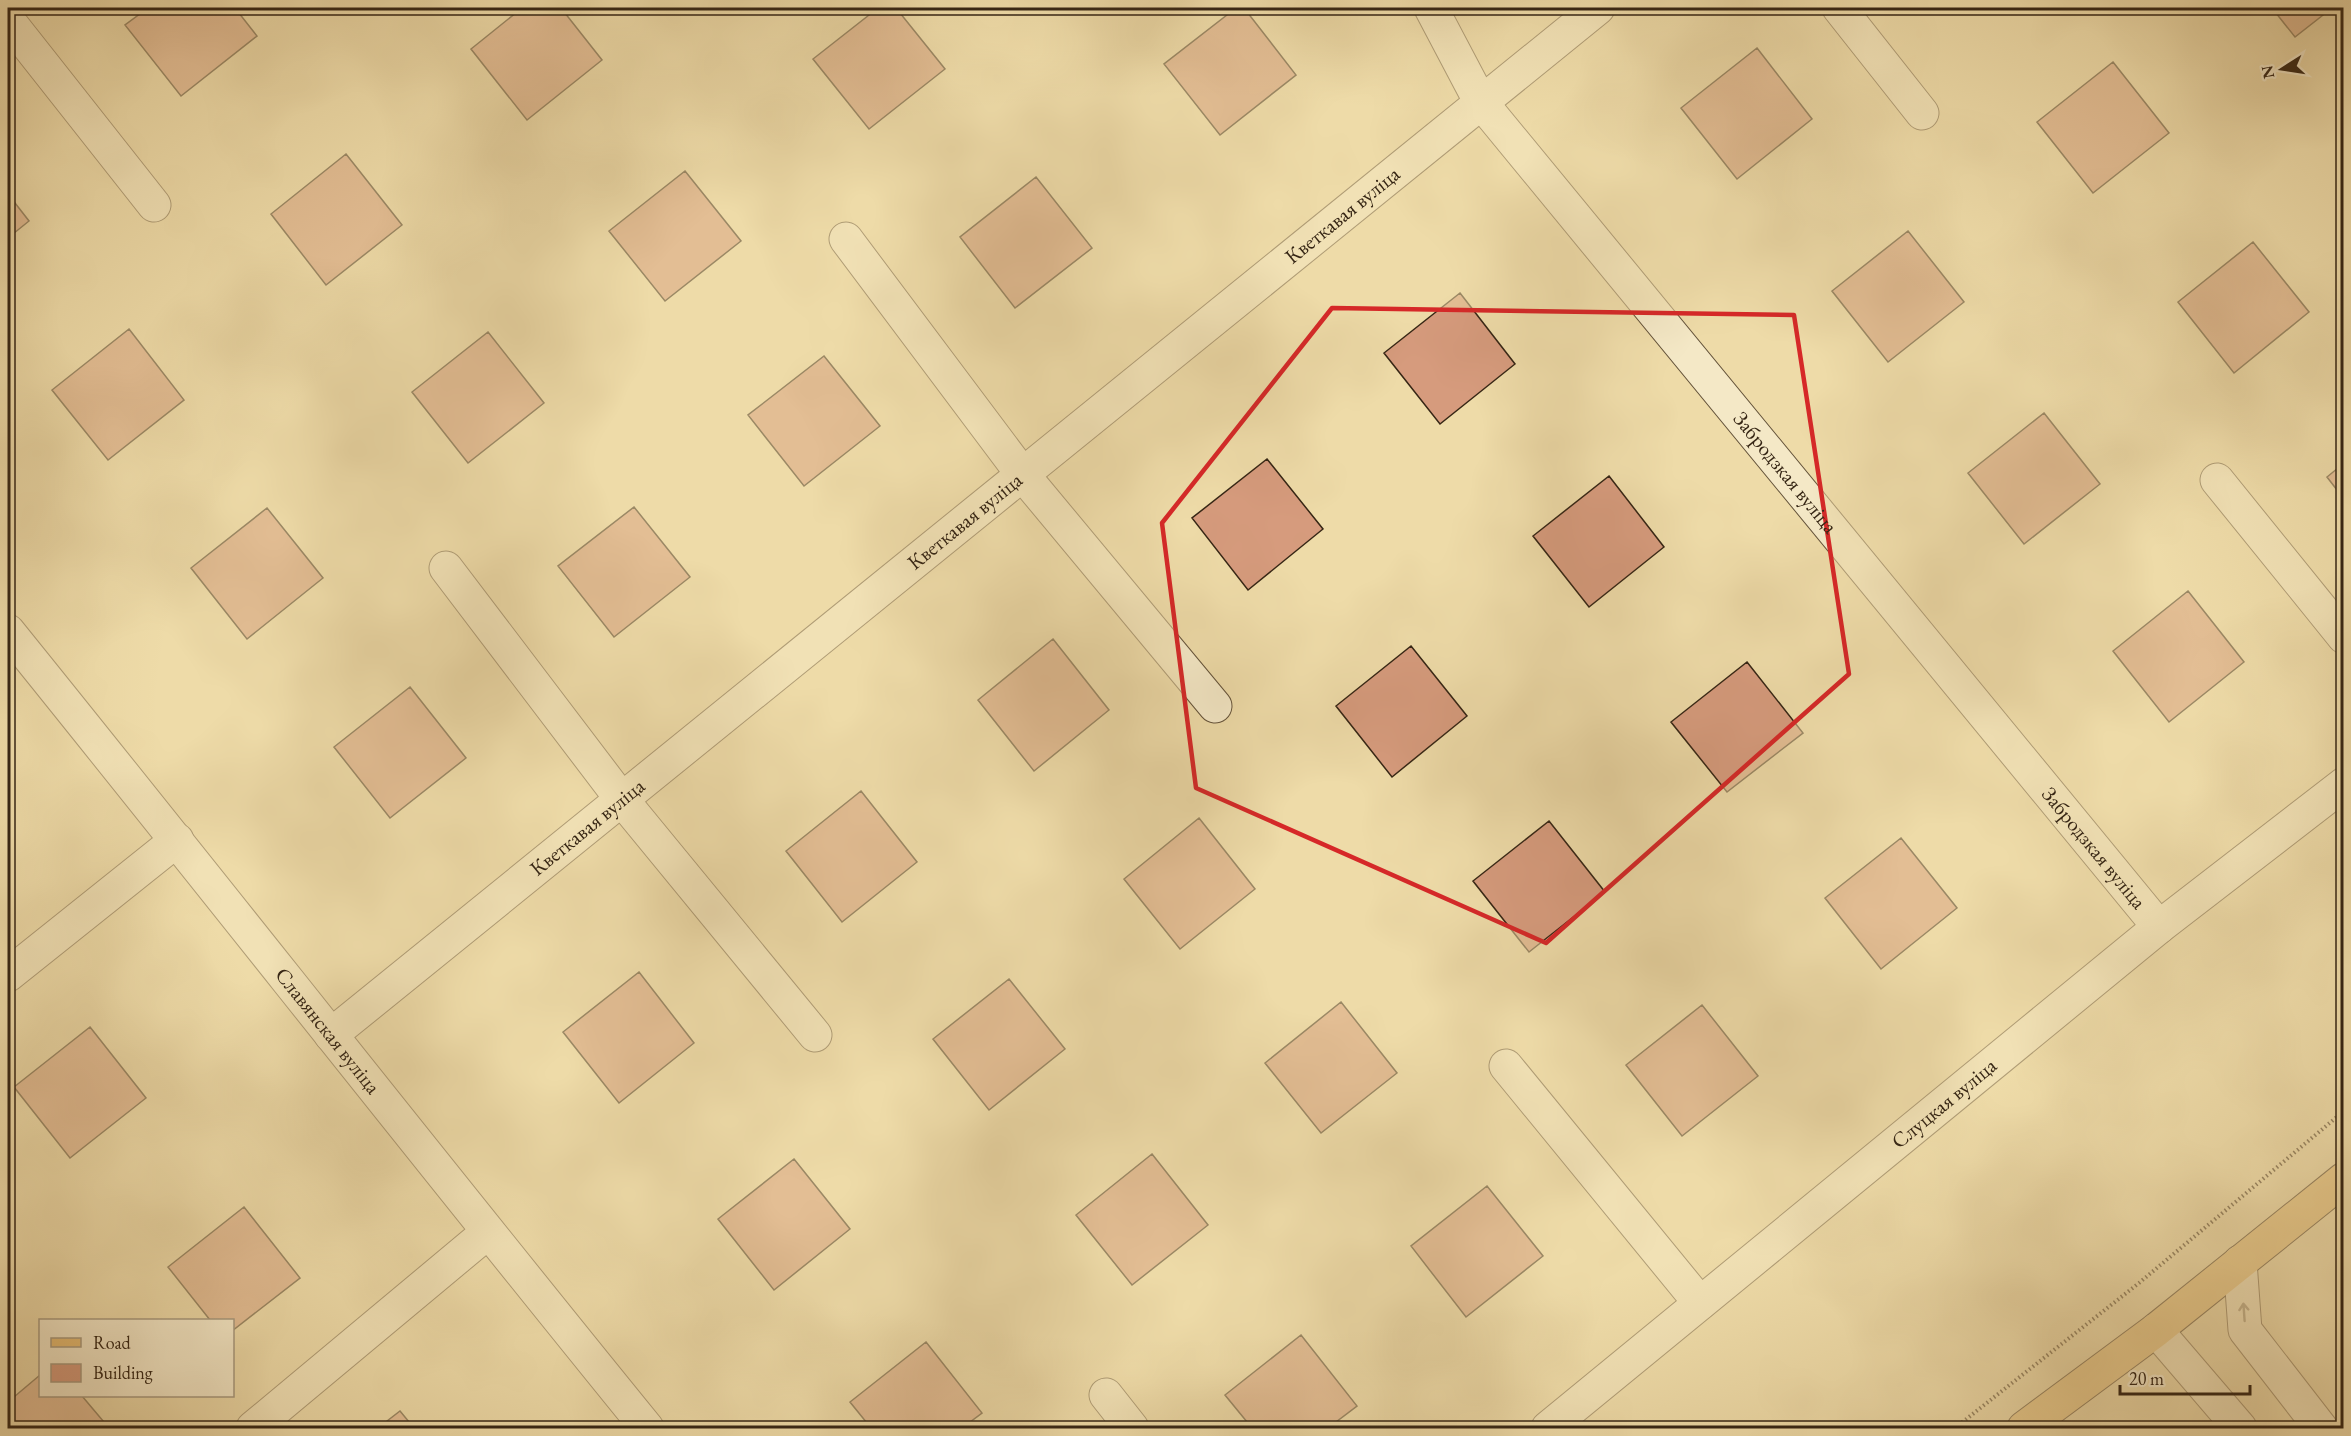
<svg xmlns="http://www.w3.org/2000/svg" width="2351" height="1436" font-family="'EB Garamond',serif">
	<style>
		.building { fill: #d69b7d; stroke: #362615; stroke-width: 1.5 }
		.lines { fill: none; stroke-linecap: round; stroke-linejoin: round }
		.minor-casing { stroke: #64533a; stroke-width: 35 }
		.major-casing { stroke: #362615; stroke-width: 35 }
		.path { stroke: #362615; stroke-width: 4; stroke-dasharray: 1.5 3; stroke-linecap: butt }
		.minor { stroke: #f4e8c6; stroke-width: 33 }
		.major { stroke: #e7be74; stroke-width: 33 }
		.oneway { stroke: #95876e }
		.marked { fill: none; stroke: #d62828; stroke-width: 4.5; stroke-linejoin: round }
		.labels { text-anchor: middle; stroke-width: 6; stroke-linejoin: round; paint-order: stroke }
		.street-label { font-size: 21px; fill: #362615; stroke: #f4e8c6 }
	</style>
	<rect width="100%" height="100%" fill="#eedba8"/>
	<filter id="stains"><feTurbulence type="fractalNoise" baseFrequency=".00333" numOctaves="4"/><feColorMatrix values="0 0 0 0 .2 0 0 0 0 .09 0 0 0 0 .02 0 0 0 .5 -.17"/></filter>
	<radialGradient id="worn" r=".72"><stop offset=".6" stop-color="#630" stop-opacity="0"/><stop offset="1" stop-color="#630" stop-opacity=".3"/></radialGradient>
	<path class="building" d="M148 8H235L257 36 181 96 125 25Z
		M522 8H561L602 60 527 120 471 49Z
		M878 8H896L945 69 869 129 813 59Z
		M1236 8H1244L1296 75 1220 135 1164 64Z
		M2272 8H2332L2295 37Z
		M1757 48 1812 119 1737 179 1681 108Z
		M2113 62 2169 133 2093 193 2037 122Z
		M346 154 402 225 326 285 271 214Z
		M685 171 741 241 665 301 609 231Z
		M1036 177 1092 248 1015 308 960 237Z
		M8 194 29 221 8 238Z
		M1908 231 1964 302 1888 362 1832 291Z
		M2253 242 2309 312 2234 373 2178 302Z
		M1460 293 1515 364 1440 424 1384 353Z
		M129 329 184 400 108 460 52 390Z
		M488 332 544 403 468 463 412 392Z
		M824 356 880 426 804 486 748 415Z
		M2044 413 2100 484 2024 544 1968 473Z
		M1267 459 1323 529 1248 590 1192 518Z
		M2344 463V499L2327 477Z
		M1609 476 1664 547 1589 607 1533 536Z
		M634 507 690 577 614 637 558 566Z
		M267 508 323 578 247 639 191 568Z
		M2188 591 2244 662 2169 722 2113 651Z
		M1053 639 1109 710 1034 771 978 700Z
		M1411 646 1467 716 1392 777 1336 706Z
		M1747 662 1803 733 1727 792 1671 722Z
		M410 687 466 758 390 818 334 747Z
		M861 791 917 862 842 922 786 851Z
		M1199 818 1255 889 1180 949 1124 879Z
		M1549 821 1605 892 1529 952 1473 881Z
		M1901 838 1957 908 1881 969 1825 898Z
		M639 972 694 1043 619 1103 563 1032Z
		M1009 979 1065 1049 989 1110 933 1039Z
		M1341 1002 1397 1073 1321 1133 1265 1063Z
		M1702 1005 1758 1076 1682 1136 1626 1065Z
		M90 1027 146 1098 70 1158 14 1087Z
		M1152 1154 1208 1225 1132 1285 1076 1215Z
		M794 1159 850 1229 774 1290 718 1219Z
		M1487 1186 1543 1256 1466 1317 1411 1246Z
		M244 1207 300 1278 232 1331V1320H210L168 1267Z
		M1301 1335 1357 1406 1328 1428H1252L1225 1395Z
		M926 1342 982 1413 962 1428H871L850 1402Z
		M40 1375V1396H82L109 1428H8V1402Z
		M400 1411 414 1428H378Z"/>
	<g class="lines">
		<g class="minor-casing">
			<g id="minor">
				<path id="s1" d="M1431 8 1480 101 2159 927"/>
				<path d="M1839 8 1922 113"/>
				<path d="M8 20 154 205"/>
				<path d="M846 239 1023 475 1215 706"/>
				<path d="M2217 480 2344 637"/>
				<path d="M446 568 623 801 815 1035"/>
				<path id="s2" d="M8 631C222 896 432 1164 647 1428"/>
				<path d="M8 975 177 840"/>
				<path id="s3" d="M331 1035 1598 8"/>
				<path d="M1506 1066 1700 1303"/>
				<path d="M2240 1262 2245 1330 2321 1428"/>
				<path d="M2156 1330 2240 1428"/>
				<path d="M1106 1395 1132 1428"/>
				<path d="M253 1428 488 1232"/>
				<path id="s4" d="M1548 1428 2159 927 2344 784"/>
			</g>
		</g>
		<g class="major-casing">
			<path id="major" d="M2024 1428 2156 1330 2344 1179"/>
		</g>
		<path class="path" d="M1955 1428 2139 1283 2344 1111"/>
		<use href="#minor" class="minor"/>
		<use href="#major" class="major"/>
	</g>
	<defs><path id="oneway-shaft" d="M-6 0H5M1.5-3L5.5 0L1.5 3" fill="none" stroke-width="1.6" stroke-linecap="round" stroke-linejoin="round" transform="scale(1.5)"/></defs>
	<use class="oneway" href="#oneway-shaft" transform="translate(2244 1312) rotate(-94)"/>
	<path d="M0 0H2351V1436H0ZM1332 308 1794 315 1849 674 1546 943 1196 788 1162 523Z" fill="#eedba8" fill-opacity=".55" fill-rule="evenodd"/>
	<path class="marked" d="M1332 308 1794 315 1849 674 1546 943 1196 788 1162 523Z"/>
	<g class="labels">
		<g class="street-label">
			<text dy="7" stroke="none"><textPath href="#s3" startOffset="1302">Кветкавая вуліца</textPath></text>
			<text dy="7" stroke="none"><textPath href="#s1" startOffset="586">Забродзкая вуліца</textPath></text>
			<text dy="7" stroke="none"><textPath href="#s3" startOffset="816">Кветкавая вуліца</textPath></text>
			<text dy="7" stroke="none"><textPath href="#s3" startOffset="330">Кветкавая вуліца</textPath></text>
			<text dy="7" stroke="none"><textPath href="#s1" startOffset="1072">Забродзкая вуліца</textPath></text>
			<text dy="7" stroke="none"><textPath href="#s2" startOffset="512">Славянская вуліца</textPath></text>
			<text dy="7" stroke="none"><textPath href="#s4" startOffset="512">Слуцкая вуліца</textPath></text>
		</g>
	</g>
	<rect width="2351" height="1436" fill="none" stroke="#eedba8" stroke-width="30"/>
	<rect x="9" y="9" width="2333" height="1418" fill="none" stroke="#362615" stroke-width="3"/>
	<rect x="15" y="15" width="2321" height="1406" fill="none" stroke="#362615" stroke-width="1.5"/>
	<rect x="39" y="1319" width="195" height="78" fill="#f4e8c6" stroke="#a89a7f" stroke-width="1.5"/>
	<rect x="51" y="1338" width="30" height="9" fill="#e7be74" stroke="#a89a7f" stroke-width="1.5"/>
	<text x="93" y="1349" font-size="18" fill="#362615">Road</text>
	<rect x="51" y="1364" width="30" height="18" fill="#d69b7d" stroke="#a89a7f" stroke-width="1.5"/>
	<text x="93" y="1379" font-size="18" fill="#362615">Building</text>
	<g transform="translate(2282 69) rotate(258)" stroke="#f4e8c6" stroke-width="4.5" paint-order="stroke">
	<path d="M0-4.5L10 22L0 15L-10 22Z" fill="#362615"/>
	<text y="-9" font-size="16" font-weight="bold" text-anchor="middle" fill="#362615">N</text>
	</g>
	<path d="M2120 1385v9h130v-9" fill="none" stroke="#362615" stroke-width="3"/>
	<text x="2129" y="1385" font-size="18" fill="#362615" stroke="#f4e8c6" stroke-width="4.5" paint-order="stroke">20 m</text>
	<rect width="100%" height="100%" filter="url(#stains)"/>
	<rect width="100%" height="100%" fill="url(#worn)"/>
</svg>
